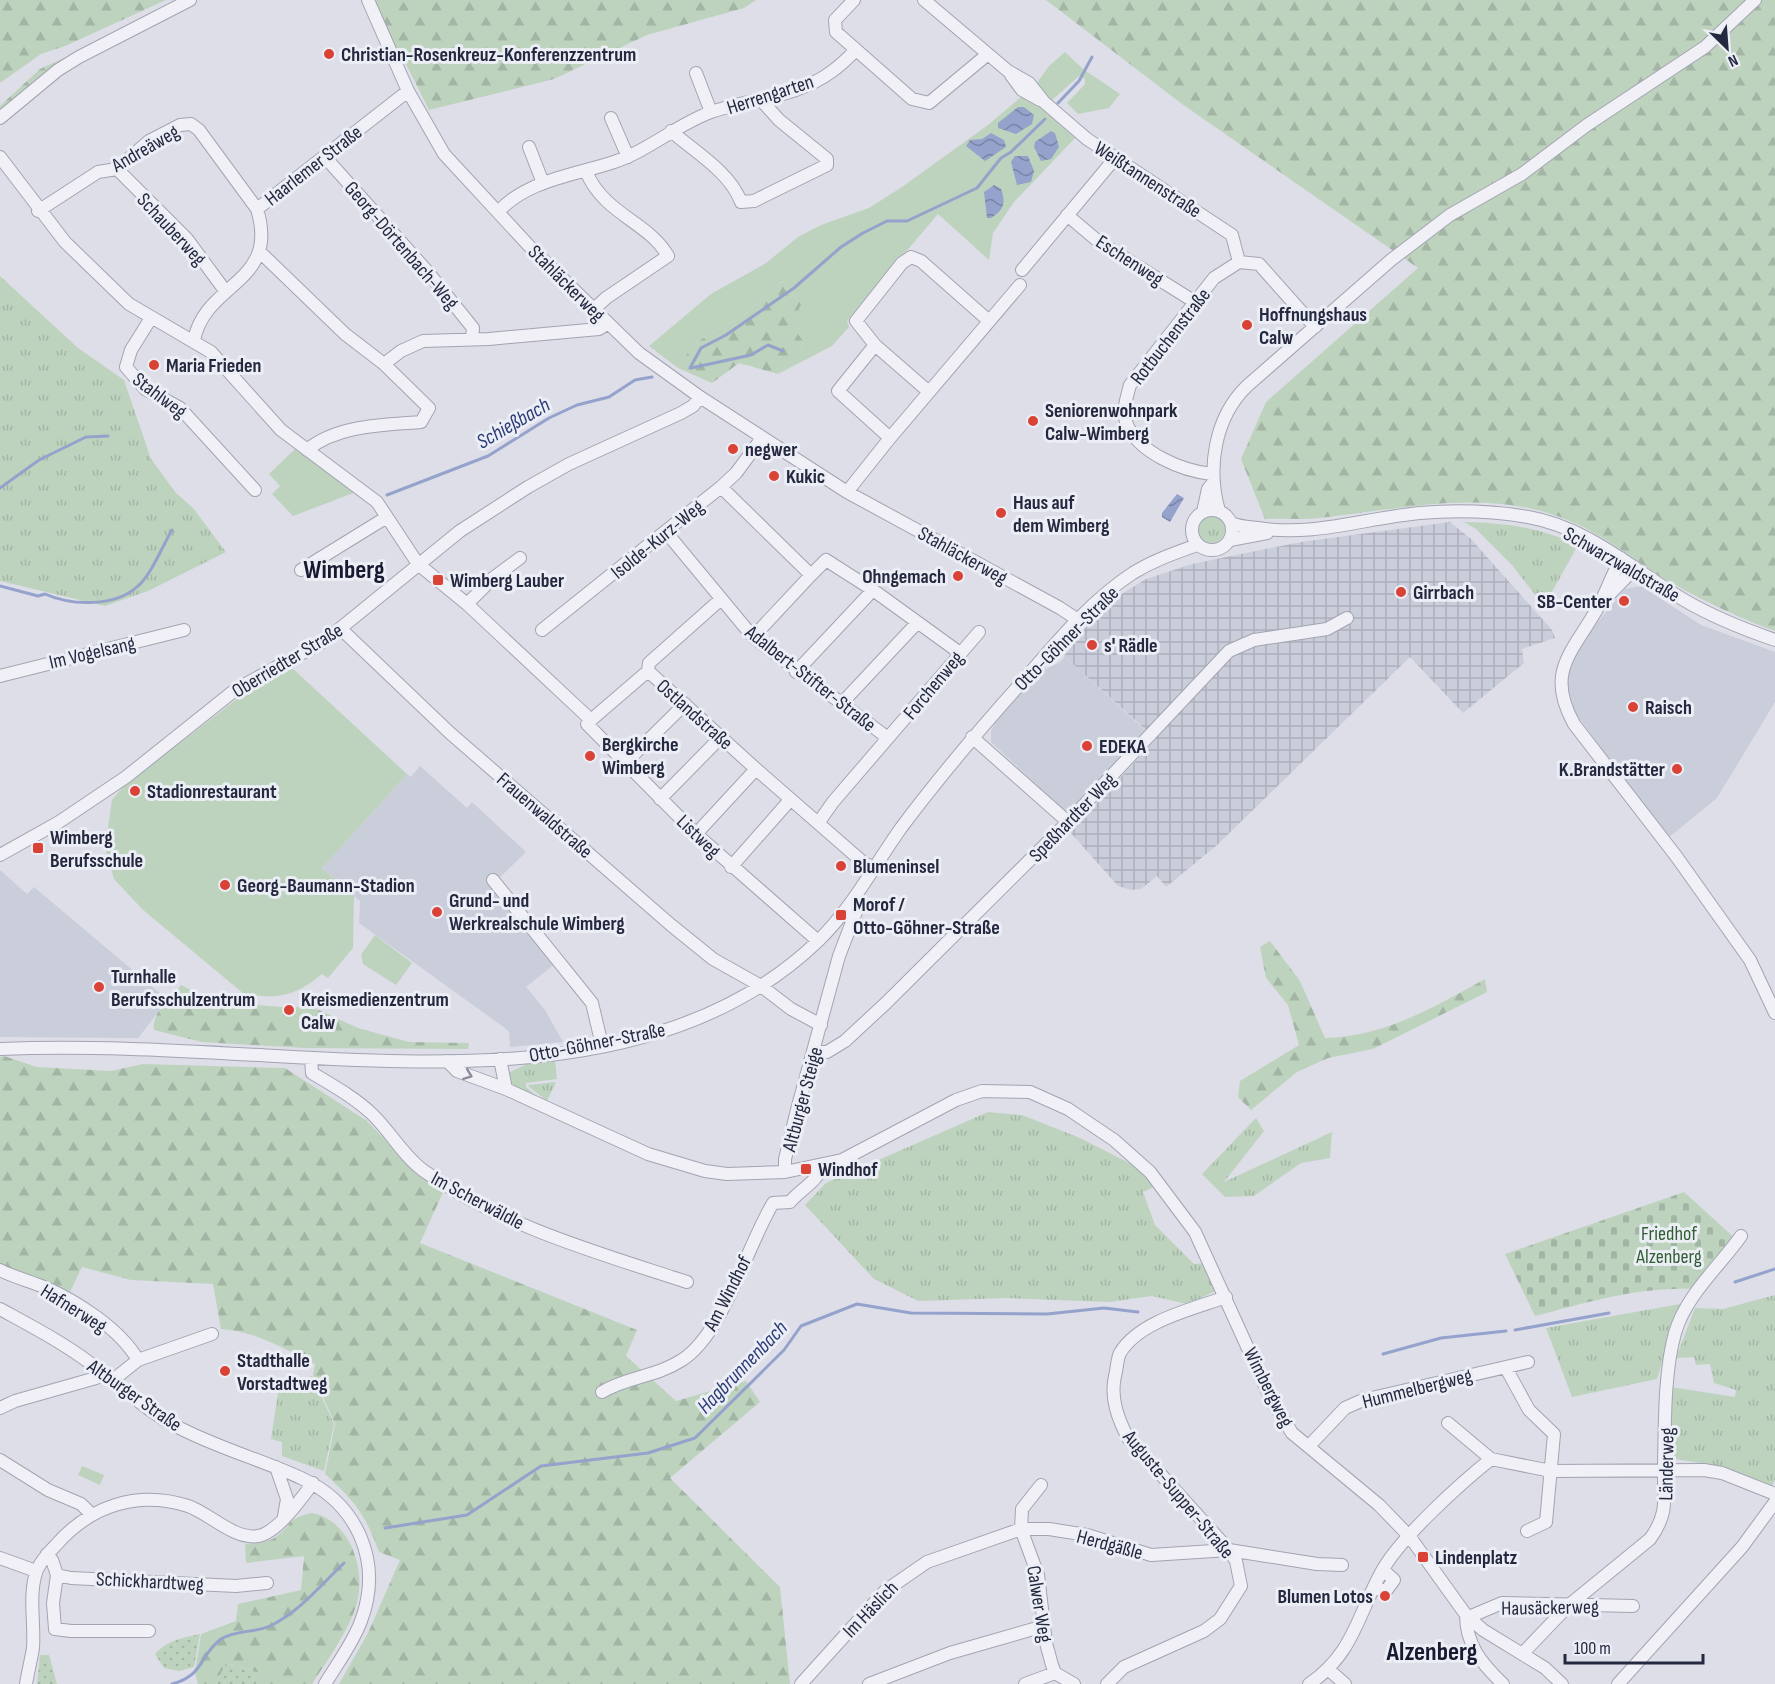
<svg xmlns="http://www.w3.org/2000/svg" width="1775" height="1684" font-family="'Sofia Sans Condensed',sans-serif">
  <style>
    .built { fill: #cacdda }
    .industrial { fill: url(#industrial-grid) }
    .grass { fill: url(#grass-tufts) }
    .forest { fill: url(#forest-firs) }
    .cemetery { fill: url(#cemetery-stones) }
    .park { fill: #bed3bd }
    .garden { fill: url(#garden-dots) }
    .water { fill: url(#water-waves) }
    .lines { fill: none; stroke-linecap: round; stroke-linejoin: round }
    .stream { stroke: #94a2cc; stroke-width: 3 }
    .minor-casing { stroke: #a2a4b2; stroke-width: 14 }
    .minor { stroke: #f0f0f6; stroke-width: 12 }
    .oneway { stroke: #8a8c9b }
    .poi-dot { fill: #d94235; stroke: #eceef6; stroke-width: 2 }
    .labels { text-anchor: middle; stroke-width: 6; stroke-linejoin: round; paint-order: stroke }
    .poi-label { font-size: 20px; font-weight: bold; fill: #252940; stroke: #eceef6; text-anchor: start }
    .street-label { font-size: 20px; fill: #252940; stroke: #eceef6 }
    .park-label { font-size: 20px; fill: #315d33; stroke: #eceef6 }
    .water-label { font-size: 21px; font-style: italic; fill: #2c3c77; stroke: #eceef6 }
    .district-label { font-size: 26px; font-weight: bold; fill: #171a30; stroke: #eceef6 }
  </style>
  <defs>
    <pattern id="industrial-grid" width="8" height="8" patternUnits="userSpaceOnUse" patternTransform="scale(1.5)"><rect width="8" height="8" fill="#cacdda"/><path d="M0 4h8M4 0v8" fill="none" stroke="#adb0bc"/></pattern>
    <pattern id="grass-tufts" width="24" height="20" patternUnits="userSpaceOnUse" patternTransform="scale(1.5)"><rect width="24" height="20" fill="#bed3bd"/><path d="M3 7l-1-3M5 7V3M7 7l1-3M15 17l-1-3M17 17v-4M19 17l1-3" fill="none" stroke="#a3b5a4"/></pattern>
    <pattern id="forest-firs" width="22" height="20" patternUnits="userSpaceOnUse" patternTransform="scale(1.5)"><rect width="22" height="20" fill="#bed3bd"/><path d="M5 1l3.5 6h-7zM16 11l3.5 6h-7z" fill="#a3b5a4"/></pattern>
    <pattern id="cemetery-stones" width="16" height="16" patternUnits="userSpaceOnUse" patternTransform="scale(1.5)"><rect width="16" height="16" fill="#bed3bd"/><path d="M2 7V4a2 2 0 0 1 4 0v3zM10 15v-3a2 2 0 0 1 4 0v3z" fill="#a3b5a4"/></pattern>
    <pattern id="garden-dots" width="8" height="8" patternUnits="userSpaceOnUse" patternTransform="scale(1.5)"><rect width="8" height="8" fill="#bed3bd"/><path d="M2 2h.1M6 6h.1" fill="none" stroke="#a3b5a4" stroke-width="1.8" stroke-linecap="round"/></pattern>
    <pattern id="water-waves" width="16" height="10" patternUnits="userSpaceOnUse" patternTransform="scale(1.5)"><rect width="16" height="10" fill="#94a2cc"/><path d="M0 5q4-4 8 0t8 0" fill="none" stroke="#7984a7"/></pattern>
  </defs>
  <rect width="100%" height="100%" fill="#dddee8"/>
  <!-- built -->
  <path class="built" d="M1641,586l60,39 74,27v50l-58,96 -49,40 -94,-127 -8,-31 12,-34 47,-57z
    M1065,657l82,75 -72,78 -8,3 -76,-71v-11l6,-11 45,-49 18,-9z
    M420,766l47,42 5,-6 54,50 -34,33 64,78 -30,24 19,23 18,32 -53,5 -1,-15 -4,-4 -146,-105 1,-22 -38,-33 85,-94 4,3z
    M0,870l27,24 7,-7 134,113 -30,38 -138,-1z"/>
  <!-- industrial -->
  <path class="industrial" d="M1450,522l21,17 81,91 3,8 -33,11 2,14 -61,50 -53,-56 -194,189 -50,41 -9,-11 -16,13 -10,1 -13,-4 -48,-54 86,-93 -92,-83 29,-38 22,-20 31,-19 46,-15 109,-22z"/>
  <!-- grass -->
  <path class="grass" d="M0,276l78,72 46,32 27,79 25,34 17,15 33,44 -78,39 -43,15 -105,-25z
    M1197 529a14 14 0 1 1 28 0a14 14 0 1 1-28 0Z
    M1464,522c43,1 74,5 114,23l-34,61 -32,-41 -36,-36z
    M555,1060l2,19 -31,4v4l14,12 -29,-12 -3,-14 19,-9z
    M556,1082l-9,19 -19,-15 1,-1z
    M988,1112l34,3 58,23 59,30 17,18 -13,6 12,33 39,39 12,-1 10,21 -2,8 -27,12 -35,-8 -43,6 -103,-4 -88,3 -44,-22 -69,-74 21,-22z
    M1256,1118l8,13 -40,51 108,-50 -2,26 -29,5 -47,33 -29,1 -23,-23z
    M1775,1295v184l-4,10 -59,-24 -42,-7 1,-71 64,10 1,-7 -22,-7 -4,-19 -14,1 -2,-8 -18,1 19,-50 28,1z
    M1680,1304l-23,75 -85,18 -26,-69z
    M312,1376l22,48 -10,47 -42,-15v-14l-11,-3 8,-52z"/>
  <!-- forest -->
  <path class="forest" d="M0,0h166l-101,46 -24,8 -41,29z
    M375,0h381l-12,8 -97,27 -93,44 -125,31 -23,-46 -5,-1z
    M1046,0h729v631c-32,-11 -86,-37 -115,-55 -35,-23 -66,-48 -106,-61 -76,-26 -158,-5 -235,3 -17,2 -36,0 -54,1l-24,-60 25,-57 152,-134 -236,-164z
    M64,58v3l-48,35 -16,16v-6l40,-37z
    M782,281l19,23 3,39 -4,8 -22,23 -39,-11 -27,20 -34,-15 15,-24 54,-31z
    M1270,941l30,40 25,57c59,-1 109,-31 160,-59l2,13 -114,57 -45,9 -31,14 -46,38 -13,-13 2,-16 59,-36 -11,-40 -22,-27 -6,-31z
    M181,985l31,16 81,7 15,-3 50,23 51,14 60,1 -1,6 -163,-1 -103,-6 -48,-12c-3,-17 17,-33 27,-45z
    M4,1056l33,11 74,4 32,-7 142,4 82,53 45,47 32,22 -24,53 217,87 -11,26 50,45 70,-20 14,21 -90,76 110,109 10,97h-451l29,-51 32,-73 -21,-8c-14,-38 -24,-51 -54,-78l10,-50 -22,-49 2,-11c-30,-15 -60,-33 -94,-35l-8,-45 -82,-4 -49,-13 -13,27 -25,-14 -44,-15v-208z
    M312,1513c35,6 53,51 46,85 -5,27 -31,63 -46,86h-56l4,-11 -34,-10 -10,21h-18l-3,-12 6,-38 35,-13 2,-17 63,-14 3,-34 -58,7 -1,-19c11,-1 23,-1 32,-8 17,-13 9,-17 35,-23z"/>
  <!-- cemetery -->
  <path class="cemetery" d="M1684,1192l53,48 -41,49c-56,-3 -108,13 -161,27l-30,-62z"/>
  <!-- park -->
  <path class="park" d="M1065,52l18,17 37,25 -11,14 -31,6 -11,-11 18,-19v-5l-6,-3 -28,25 -15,-17 13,-18z
    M1021,97l18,10 36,31 -61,64 -21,31 -4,27 -51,-46 -91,107 2,6 -17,19 -54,28 22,-23 4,-8 -12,-18 9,-21 -19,-23 -35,32 -54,31 -15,24 -29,-22 62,-52 55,-31 32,-26 23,-12 48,-17 33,-21 86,-62z
    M295,449l61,43 -63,24 -21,-22 8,-8 -11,-12z
    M291,667l116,107 -85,94 32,28 -1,52 -25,30 -6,-4c-28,23 -43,25 -78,20l-102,-85 -28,-30 -9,-31 7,-48 11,-13 123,-95z
    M375,935l37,28 -16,22 -33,-21 -2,-9z
    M82,1466l22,9 -4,10 -22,-10z"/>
  <!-- garden -->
  <path class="garden" d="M200,1634l-6,33 -15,4 -15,-3 -9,-14c13,-14 27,-16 45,-20z
    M40,1655h9l8,29h-20z
    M226,1663l34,10 -4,11h-40z"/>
  <!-- water -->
  <path class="water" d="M1018,107h6l10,8 -2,9 -16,10 -18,-6v-5z
    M1051,131l4,2 4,14 -8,12 -10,2 -7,-14 1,-5z
    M991,133l13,7 2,7 -21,14 -19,-15 4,-6 12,-1z
    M1015,156h13l6,15 -3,11 -14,3 -6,-23z
    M994,185l7,4c5,14 3,21 -10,29h-4l-3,-26z
    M1177,494l7,4 -14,24 -8,-5v-4z"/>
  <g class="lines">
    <!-- stream -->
    <path class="stream" d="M1058,103l21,-22 13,-24
      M690,368l11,-20 25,-13 68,-47 47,-41 22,-14 24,-12h20l70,-33 24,-30 10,-6 34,-33
      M691,368l60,-13 17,-10 15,6
      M0,488l39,-28 47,-23 22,-1
      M387,495l101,-39 61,-38 28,-13 32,-8 26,-17 17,-3
      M0,586l38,10 7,-2c27,12 71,13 93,-8 13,-11 25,-41 34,-56
      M1735,1282l40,-13
      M1515,1330l94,-17
      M1383,1354l58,-16 65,-7
      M385,1528l82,-13 74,-49 107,-13 47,-15 89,-88 17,-24 56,-22 54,9 136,1 57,-6 34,4
      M172,1684c33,-9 27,-29 49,-45 14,-9 33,-6 49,-13 29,-14 51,-41 74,-63"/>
    <!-- minor casing -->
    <g class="minor-casing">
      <path id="minor" d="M368,0l40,91 36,63 87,94 108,105 61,44 147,95 213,116 18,12
        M854,0l-19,20 1,12 76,67 17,4 59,-49
        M924,0l84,71 21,12 15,19 43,37 145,96 7,27
        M696,73l15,39
        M1011,75l11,15 18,10
        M0,118l58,-48 21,-13 111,-57
        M611,118l17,39
        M671,131c24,21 59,41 70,71l13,-1 73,-36v-6l-48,-39 -18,-20
        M529,147l14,36
        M324,156l103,115 46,57 -1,10
        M0,157l65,85 64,62 82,48 70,78 96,72 41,62 49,40 124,116 57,-49 108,98 109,95 10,3
        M117,169l70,70 39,53
        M586,171c17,43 63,51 82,85l-62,42 -13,12
        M38,211l60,-39 19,-3 32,-28 31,-16 11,-1 8,6 58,79
        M498,212c29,-32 77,-37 116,-50 34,-11 62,-37 97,-50 40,-14 85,-14 120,-40 9,-6 17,-14 24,-21
        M1067,215l32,27 96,60
        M261,253l84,81 39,30
        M1022,270l94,-113
        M151,318l-20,32 -5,17 19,22 35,19 75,82
        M194,340c12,-59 86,-56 63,-131l151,-118
        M875,345l-37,46 52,47
        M929,392l-54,-47 -19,-24 46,-58 9,-6 10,4 68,60
        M307,450c30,-25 77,-25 114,-28l8,-14 -45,-44 17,-13 22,-10 66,-2 110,-10 8,-5
        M1212,474c-29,-3 -75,-21 -86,-52 -4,-12 1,-25 4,-37l84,-107 25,-16 20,2 56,63
        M721,487l90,88 15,-15 47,30 87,63
        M847,492l43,-54 130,-153
        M1192 530a20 20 0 1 1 40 0a20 20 0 1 1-40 0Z
        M1219,511c-12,-42 -5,-93 28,-125l144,-126 59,-45 72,-41 65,-49 118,-78 50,-47
        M1203,512l5,-23 4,-5
        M1231,523c9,4 18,4 27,5 56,9 107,-10 162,-15 36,-3 72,-2 108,4 59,10 106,53 156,83 29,17 59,29 91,40
        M666,532l87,105 135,101
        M1230,540l37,-7
        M1621,558c-9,17 -15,35 -24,51 -25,44 -52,63 -23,115l102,132 74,104 25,53
        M301,570l86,-53
        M1602,602l33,-34
        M467,604l26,-26 27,-20
        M341,629l109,104 221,192 42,34 48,27 30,23 30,16
        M542,630l179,-143 15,-14 26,-35
        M753,637l58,-62
        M648,671l1,-8 71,-63
        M796,672l77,-82
        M0,676l184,-46
        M841,704l76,-81
        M587,724l109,110 122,107
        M972,737l96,85
        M625,763l60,-59
        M660,799l61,-62
        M819,822l14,-20 146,-170
        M696,834l60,-65
        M0,855l59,-33 67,-45 109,-87 91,-50 134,-109 68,-44 41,-23 112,-51 12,-7 7,-9
        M731,867l59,-67
        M493,880l99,123 10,42
        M0,1049c91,-4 184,2 275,7 181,10 401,22 543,-115 34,-33 56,-75 83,-113 38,-51 79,-99 122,-147 33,-38 67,-80 110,-108 21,-13 42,-20 64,-28
        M814,1052h13l18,-11 41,-38 182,-181 161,-171 25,-11 73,-11 20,-11
        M311,1058l1,15c20,12 42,24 60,41 18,17 31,42 52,57 78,55 174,82 263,111
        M500,1059l6,30
        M447,1061l10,10 49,18 142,65 57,17 22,3 58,-2 57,-12 114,-60 26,-9 48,1 38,17 46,31 36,32 45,60 76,167 21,34 87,72 31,32 56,78 17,15 62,38 17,16
        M785,1172v-13l13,-53 41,-150 20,-52 -6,-4
        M0,1270c14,7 29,11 44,17 33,14 76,42 94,73
        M0,1309c31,17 62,33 90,54 28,20 54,46 84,62 40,22 86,34 127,53 57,26 82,84 60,143 -8,22 -24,43 -36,63
        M1506,1368l23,42 25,24 -8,88 -19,9
        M113,1380l25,-20 74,-26
        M602,1392c26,-16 52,-14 80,-32 41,-26 65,-114 91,-157l17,-1c11,-13 28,-21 33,-37
        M0,1408l15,-7 81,-23 6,-6
        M1448,1423l43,36
        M1309,1446l36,-38 18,-8 165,-38
        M0,1460l48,30 33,14 9,9
        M276,1467l11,32 -3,17
        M1041,1485l-19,24 -1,20 17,46 8,68 6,22 3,8 19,11
        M47,1554l5,6 5,15 14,3 165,8 31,-3
        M0,1558l36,13
        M57,1575l-4,28 2,26 16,2h78
        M1376,1587l9,5 9,-12 -11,-10
        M1466,1615c0,30 16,49 37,69
        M1469,1617l33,-14 131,3
        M1523,1653l45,-47 82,-67c20,-27 13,-43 14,-74 1,-40 0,-93 11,-132 11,-38 44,-66 66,-97
        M1329,1670l16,14
        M26,1684c2,-12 5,-24 7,-36 2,-24 -5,-55 4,-78 4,-9 12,-18 19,-25 34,-39 81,-55 132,-39 21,7 46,34 70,30 19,-3 43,-37 55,-53
        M801,1684l84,-93 42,-29 94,-33h28l38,6 64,20 78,-5 88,14 25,1
        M869,1684l81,-31 94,-27
        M1025,1684l30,-11
        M1107,1684l17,-17 80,-36 16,-12 21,-33 -5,-25 -7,-11 -101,-112c-10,-19 -18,-40 -13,-62 2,-7 2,-17 5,-23 19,-32 73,-44 106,-56
        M1309,1684c44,-29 49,-70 73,-113 18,-33 79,-88 109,-112l60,12 153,-1 18,3 53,21
        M1618,1684l124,-137 33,-45"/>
    </g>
    <!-- minor -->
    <use href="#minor" class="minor"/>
  </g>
  <!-- one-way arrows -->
  <defs><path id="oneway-chevron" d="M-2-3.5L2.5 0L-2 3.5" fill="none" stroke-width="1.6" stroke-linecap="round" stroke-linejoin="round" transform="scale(1.5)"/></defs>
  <use class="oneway" href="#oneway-chevron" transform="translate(468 1075) rotate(21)"/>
  <!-- markers -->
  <g class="poi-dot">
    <circle cx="329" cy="54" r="6"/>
    <circle cx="1247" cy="325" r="6"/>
    <circle cx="154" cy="365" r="6"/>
    <circle cx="1033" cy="421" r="6"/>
    <circle cx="733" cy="449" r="6"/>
    <circle cx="774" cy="476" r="6"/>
    <circle cx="1001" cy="513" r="6"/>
    <circle cx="958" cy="576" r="6"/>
    <rect x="432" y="574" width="12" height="12" rx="3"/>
    <circle cx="1401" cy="592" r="6"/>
    <circle cx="1624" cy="601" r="6"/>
    <circle cx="1092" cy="645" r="6"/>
    <circle cx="1633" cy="707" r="6"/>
    <circle cx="1087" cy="746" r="6"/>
    <circle cx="590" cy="756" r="6"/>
    <circle cx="1677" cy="769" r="6"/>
    <circle cx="135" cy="791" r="6"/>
    <rect x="32" y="842" width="12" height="12" rx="3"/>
    <circle cx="841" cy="866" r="6"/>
    <circle cx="225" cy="885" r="6"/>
    <circle cx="437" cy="912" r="6"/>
    <rect x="835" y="909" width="12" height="12" rx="3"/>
    <circle cx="99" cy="987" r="6"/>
    <circle cx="289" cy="1010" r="6"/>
    <rect x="800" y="1163" width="12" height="12" rx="3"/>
    <circle cx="225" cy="1371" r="6"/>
    <rect x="1417" y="1551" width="12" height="12" rx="3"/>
    <circle cx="1385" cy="1596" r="6"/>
  </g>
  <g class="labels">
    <!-- poi labels -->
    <g class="poi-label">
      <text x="341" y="61">Christian-Rosenkreuz-Konferenzzentrum</text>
      <text x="1259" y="321">Hoffnungshaus<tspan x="1259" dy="23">Calw</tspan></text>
      <text x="166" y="372">Maria Frieden</text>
      <text x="1045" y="417">Seniorenwohnpark<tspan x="1045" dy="23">Calw-Wimberg</tspan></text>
      <text x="745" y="456">negwer</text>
      <text x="786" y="483">Kukic</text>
      <text x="1013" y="509">Haus auf<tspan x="1013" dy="23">dem Wimberg</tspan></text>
      <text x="946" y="583" text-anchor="end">Ohngemach</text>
      <text x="450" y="587">Wimberg Lauber</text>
      <text x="1413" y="599">Girrbach</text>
      <text x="1612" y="608" text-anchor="end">SB-Center</text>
      <text x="1104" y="652">s' Rädle</text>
      <text x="1645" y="714">Raisch</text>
      <text x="602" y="751">Bergkirche<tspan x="602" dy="23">Wimberg</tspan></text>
      <text x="1099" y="753">EDEKA</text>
      <text x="1665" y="776" text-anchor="end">K.Brandstätter</text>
      <text x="147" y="798">Stadionrestaurant</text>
      <text x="50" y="844">Wimberg<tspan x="50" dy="23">Berufsschule</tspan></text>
      <text x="853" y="873">Blumeninsel</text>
      <text x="237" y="892">Georg-Baumann-Stadion</text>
      <text x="449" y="907">Grund- und<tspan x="449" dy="23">Werkrealschule Wimberg</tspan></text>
      <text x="853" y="911">Morof /<tspan x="853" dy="23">Otto-Göhner-Straße</tspan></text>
      <text x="111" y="983">Turnhalle<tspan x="111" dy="23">Berufsschulzentrum</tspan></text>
      <text x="301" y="1006">Kreismedienzentrum<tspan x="301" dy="23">Calw</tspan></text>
      <text x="818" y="1176">Windhof</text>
      <text x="237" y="1367">Stadthalle<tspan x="237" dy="23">Vorstadtweg</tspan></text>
      <text x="1435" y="1564">Lindenplatz</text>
      <text x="1373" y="1603" text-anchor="end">Blumen Lotos</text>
    </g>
    <!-- street labels -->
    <g class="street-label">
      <text transform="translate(770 94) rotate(-18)" y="7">Herrengarten</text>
      <text transform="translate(145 148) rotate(-30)" y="7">Andreäweg</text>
      <text transform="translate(313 165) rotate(-38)" y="7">Haarlemer Straße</text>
      <text transform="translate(1148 179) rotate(33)" y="7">Weißtannenstraße</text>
      <text transform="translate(172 229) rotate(47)" y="7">Schauberweg</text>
      <text transform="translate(402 245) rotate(49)" y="7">Georg-Dörtenbach-Weg</text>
      <text transform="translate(1130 260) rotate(33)" y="7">Eschenweg</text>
      <text transform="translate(567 283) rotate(45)" y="7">Stahläckerweg</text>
      <text transform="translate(1170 336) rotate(-52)" y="7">Rotbuchenstraße</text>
      <text transform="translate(160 395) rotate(37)" y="7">Stahlweg</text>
      <text transform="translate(657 539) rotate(-39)" y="7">Isolde-Kurz-Weg</text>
      <text transform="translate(963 555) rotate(29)" y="7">Stahläckerweg</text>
      <text transform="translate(1622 564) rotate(30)" y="7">Schwarzwaldstraße</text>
      <text transform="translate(1066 638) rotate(-45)" y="7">Otto-Göhner-Straße</text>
      <text transform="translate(92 652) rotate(-13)" y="7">Im Vogelsang</text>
      <text transform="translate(287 660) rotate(-31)" y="7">Oberriedter Straße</text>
      <text transform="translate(811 678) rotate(38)" y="7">Adalbert-Stifter-Straße</text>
      <text transform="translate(933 685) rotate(-50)" y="7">Forchenweg</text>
      <text transform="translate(695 714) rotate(42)" y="7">Ostlandstraße</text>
      <text transform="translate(545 815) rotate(41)" y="7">Frauenwaldstraße</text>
      <text transform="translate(1072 817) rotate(-46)" y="7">Speßhardter Weg</text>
      <text transform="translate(699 836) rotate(44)" y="7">Listweg</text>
      <text transform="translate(597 1042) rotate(-11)" y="7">Otto-Göhner-Straße</text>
      <text transform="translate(802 1099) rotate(-75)" y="7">Altburger Steige</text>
      <text transform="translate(478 1200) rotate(28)" y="7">Im Scherwäldle</text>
      <text transform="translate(727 1293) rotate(-63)" y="7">Am Windhof</text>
      <text transform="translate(74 1308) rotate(32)" y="7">Hafnerweg</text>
      <text transform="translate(1269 1387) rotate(63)" y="7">Wimbergweg</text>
      <text transform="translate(1417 1388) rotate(-14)" y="7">Hummelbergweg</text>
      <text transform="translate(135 1395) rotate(35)" y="7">Altburger Straße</text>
      <text transform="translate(1666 1464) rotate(-89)" y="7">Länderweg</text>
      <text transform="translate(1179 1494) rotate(50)" y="7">Auguste-Supper-Straße</text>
      <text transform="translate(1110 1544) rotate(15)" y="7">Herdgäßle</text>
      <text transform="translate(150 1581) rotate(3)" y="7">Schickhardtweg</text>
      <text transform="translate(1040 1604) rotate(81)" y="7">Calwer Weg</text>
      <text transform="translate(1550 1607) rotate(-1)" y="7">Hausäckerweg</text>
      <text transform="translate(870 1609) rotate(-46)" y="7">Im Häslich</text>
    </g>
    <!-- park labels -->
    <g class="park-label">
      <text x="1669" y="1240">Friedhof<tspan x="1669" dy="23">Alzenberg</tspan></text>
    </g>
    <!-- water labels -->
    <g class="water-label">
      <text transform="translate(513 423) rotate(-30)" y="7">Schießbach</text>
      <text transform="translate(742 1367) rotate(-46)" y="7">Hagbrunnenbach</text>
    </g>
    <!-- district labels -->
    <g class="district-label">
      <text x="344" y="578">Wimberg</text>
      <text x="1432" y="1660">Alzenberg</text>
    </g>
  </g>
  <!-- north arrow -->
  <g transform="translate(1727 48) rotate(155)" stroke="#eceef6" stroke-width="4.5" paint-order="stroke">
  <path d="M0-4.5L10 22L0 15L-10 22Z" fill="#252940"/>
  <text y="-9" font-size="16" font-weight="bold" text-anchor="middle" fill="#252940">N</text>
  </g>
  <!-- scale -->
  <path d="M1565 1654v9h138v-9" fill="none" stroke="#252940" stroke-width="3"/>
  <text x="1574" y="1654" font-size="18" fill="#252940" stroke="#eceef6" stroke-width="4.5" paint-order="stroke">100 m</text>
</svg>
